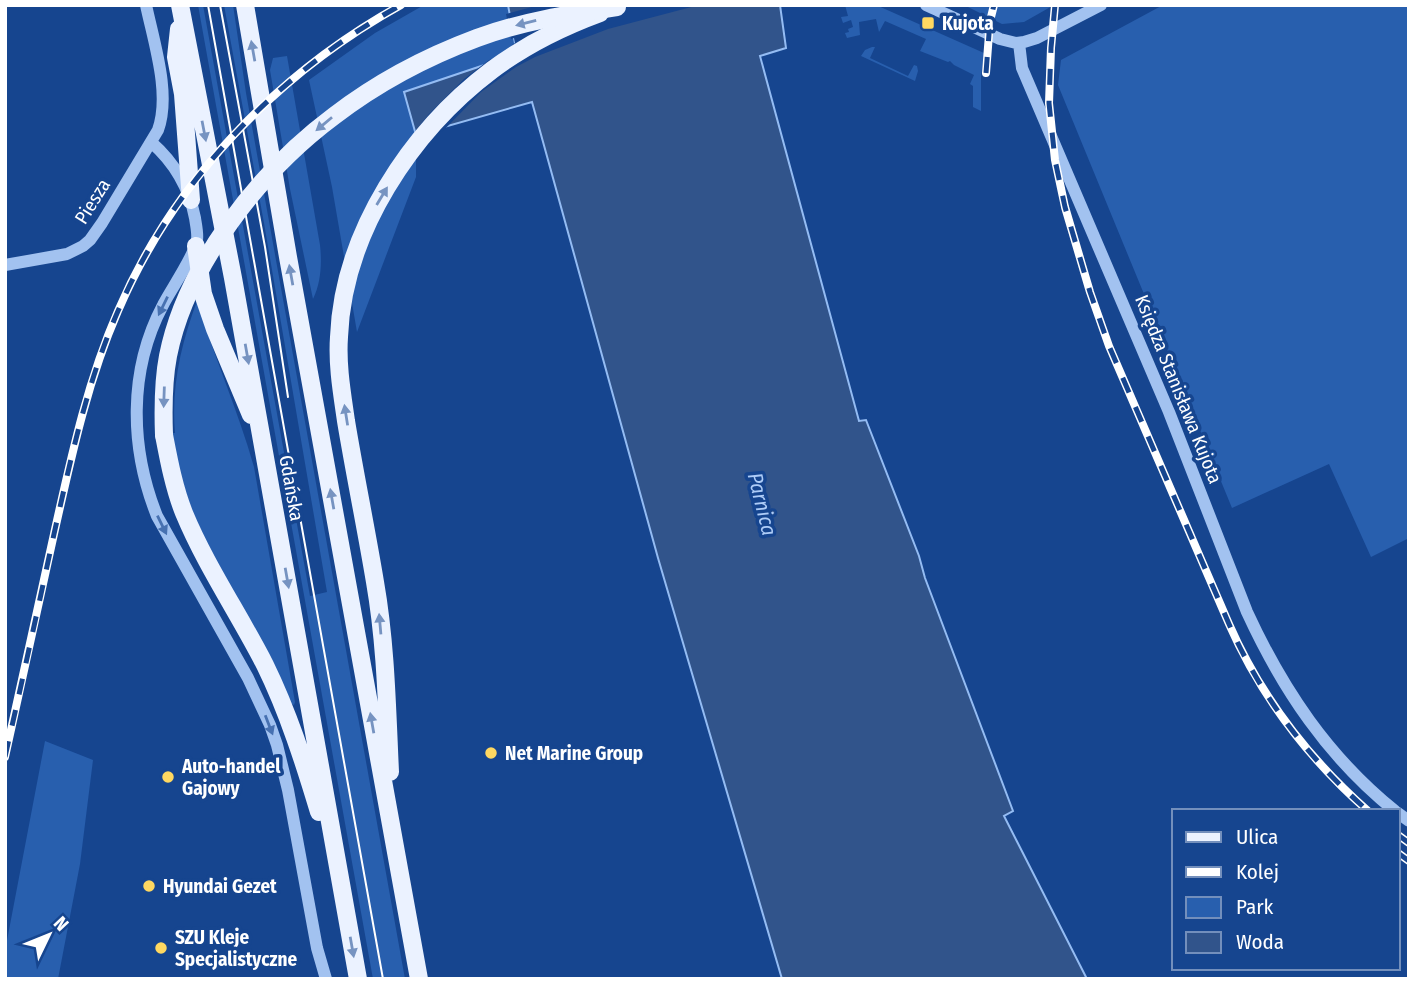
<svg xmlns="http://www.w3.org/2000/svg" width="1414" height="984" font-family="'Fira Sans Condensed',sans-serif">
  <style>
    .green { fill: #285fae }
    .water { fill: #31548b; stroke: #94bcf3; stroke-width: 2 }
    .pier { fill: #16458f }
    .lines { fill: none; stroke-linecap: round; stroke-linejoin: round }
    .minor { stroke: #a2c2f0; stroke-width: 12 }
    .major { stroke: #ebf2ff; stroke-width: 18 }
    .tram { stroke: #fff; stroke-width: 2 }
    .rail-casing { stroke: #fff; stroke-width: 8 }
    .rail { stroke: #16458f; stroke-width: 5; stroke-dasharray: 16; stroke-linecap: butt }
    .major-bridge { stroke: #ebf2ff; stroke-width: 18 }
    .oneway { fill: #7693c1 }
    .oneway2 { fill: #4771b1 }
    .poi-dot { fill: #ffd861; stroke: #16458f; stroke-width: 2.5 }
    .labels { text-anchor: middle; stroke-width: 7; stroke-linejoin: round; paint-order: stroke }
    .poi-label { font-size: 19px; font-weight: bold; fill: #fff; stroke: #16458f; text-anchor: start }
    .street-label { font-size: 19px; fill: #fff; stroke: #16458f }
    .water-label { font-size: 21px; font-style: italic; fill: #aeccf7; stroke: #16458f }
  </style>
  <rect width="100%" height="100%" fill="#16458f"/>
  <!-- green -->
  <path class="green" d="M198,5h5l107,591 17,-4 -63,-369 -40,-218h9l13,88 159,886h-32z
    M424,5h84l9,49 -101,81v42l-59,155 -25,-145 -23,-107 66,-47z
    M845,5h31l108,48 -3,24v34l-8,-4v-21l-3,-2 4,-9 -20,-10 -4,-4 -2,1 -28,-11 6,-12 -41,-18 -6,11 -3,-13 -17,3 1,13 -13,3 -2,-5 4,-1 -1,-3 5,-2 -2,-7 -8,3 -2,-6 7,-1z
    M964,5h90l-30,17 -22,2z
    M1163,5h246v533l-38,19 -42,-93 -97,44 -174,-423 3,-25z
    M872,47h3l-5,11 38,18 6,-11 3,1 1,5 -3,10 -54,-25 4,-6z
    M287,56l33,189c2,18 1,38 -7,54l-23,-110 -20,-119 3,-12z
    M197,301c17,56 41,109 57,166l41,235 -1,3 -3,-1 -76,-145 -23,-48 -16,-50 -4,-28h3c-4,-46 6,-89 22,-132z
    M45,741l48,19 -13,104 -22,115h-53v-28z"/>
  <!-- water -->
  <path class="water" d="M508,5h272l6,43 -26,8 99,365 7,-1 53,136 6,22 88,233 -9,5 83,163h-305l-124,-421 -126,-456 -116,33 -12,-43 113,-38z"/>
  <!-- pier -->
  <path class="pier" d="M539,5h160l-91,24 -73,28 -19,10 -35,25 -38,39 -26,7 -3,-1 -1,-3 16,-20 35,-35 25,-19 24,-8 -1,-7 3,-2 -1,-5 -3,1 -5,-25z"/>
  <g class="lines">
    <!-- minor -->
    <path class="minor" d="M926,5l74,34 16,4 8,-1 13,-4 64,-33
      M1019,43l3,25 147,344 78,200c36,78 81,145 148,199
      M151,142c24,21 38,45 44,76 1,7 3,15 2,22 -1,13 -27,51 -34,65 -35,66 -33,143 -6,211l91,162 22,47 7,20 11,45 29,158 9,31
      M5,265l62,-11 16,-8 7,-6 12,-17 56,-93c13,-36 -4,-87 -12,-125
      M1398,813l11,8"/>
    <!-- major -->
    <path class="major" d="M180,5l53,273 125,701
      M245,5l43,252 131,722
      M179,29l-3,28 7,37 8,106
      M196,246l7,48 12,35 36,86
      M164,435c5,26 10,53 20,78 22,53 55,101 81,152 23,47 39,97 54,147
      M390,772c-3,-63 -4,-127 -15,-190 -9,-54 -20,-107 -29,-161 -4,-28 -9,-56 -7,-84 4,-104 72,-206 153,-267 32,-24 70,-43 108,-57"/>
    <!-- tram -->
    <path class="tram" d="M208,5l175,974
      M220,5l45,242 23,150"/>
    <!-- rail casing -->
    <g class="rail-casing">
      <path id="rail" d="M1055,5l-4,43 -2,55 6,57 10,47 25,85 19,54 120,278c32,73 79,134 139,187
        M986,73l4,-52 4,-16
        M5,757c17,-75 33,-149 49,-223 17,-76 33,-152 64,-223 56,-131 160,-238 283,-306
        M1398,835l11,8
        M1398,853l11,8"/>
    </g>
    <!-- rail -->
    <use href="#rail" class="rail"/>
    <!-- major-bridge -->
    <path class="major-bridge" d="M164,435c-1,-27 -1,-53 4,-79 18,-91 92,-185 166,-240 43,-33 92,-59 143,-78 46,-17 93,-24 140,-31"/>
  </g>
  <!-- one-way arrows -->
  <defs><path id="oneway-solid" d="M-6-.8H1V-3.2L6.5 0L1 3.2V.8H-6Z" transform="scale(1.75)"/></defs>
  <g class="oneway">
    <use href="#oneway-solid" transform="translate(526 23) rotate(166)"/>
    <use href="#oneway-solid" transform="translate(253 51) rotate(-100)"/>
    <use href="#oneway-solid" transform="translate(324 124) rotate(140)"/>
    <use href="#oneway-solid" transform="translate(204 131) rotate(79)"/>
    <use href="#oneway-solid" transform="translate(382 196) rotate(-59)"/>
    <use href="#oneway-solid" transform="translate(291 275) rotate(-100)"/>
    <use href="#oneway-solid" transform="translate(247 354) rotate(80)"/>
    <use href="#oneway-solid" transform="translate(164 397) rotate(92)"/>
    <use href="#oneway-solid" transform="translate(346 415) rotate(-99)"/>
    <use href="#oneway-solid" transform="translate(332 499) rotate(-100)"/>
    <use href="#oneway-solid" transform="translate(287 578) rotate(80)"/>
    <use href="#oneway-solid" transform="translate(380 624) rotate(-95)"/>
    <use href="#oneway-solid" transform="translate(372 723) rotate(-100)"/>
    <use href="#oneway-solid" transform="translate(352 947) rotate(80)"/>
  </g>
  <g class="oneway2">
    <use href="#oneway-solid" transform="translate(163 306) rotate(116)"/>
    <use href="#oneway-solid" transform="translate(162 525) rotate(64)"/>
    <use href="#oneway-solid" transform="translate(269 725) rotate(69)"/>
  </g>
  <!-- markers -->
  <g class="poi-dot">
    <rect x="921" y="16" width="14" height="14" rx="3.5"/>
    <circle cx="491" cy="753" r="7"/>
    <circle cx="168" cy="777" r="7"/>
    <circle cx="149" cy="886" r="7"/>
    <circle cx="161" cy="948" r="7"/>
  </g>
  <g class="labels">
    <!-- poi labels -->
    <g class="poi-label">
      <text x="942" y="30">Kujota</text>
      <text x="505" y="760">Net Marine Group</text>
      <text x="182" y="773">Auto-handel<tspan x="182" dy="22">Gajowy</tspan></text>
      <text x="163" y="893">Hyundai Gezet</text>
      <text x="175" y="944">SZU Kleje<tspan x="175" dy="22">Specjalistyczne</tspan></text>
    </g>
    <!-- street labels -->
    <g class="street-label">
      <text transform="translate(92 201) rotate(-58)" y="7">Piesza</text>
      <text transform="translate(1179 389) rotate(68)" y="7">Księdza Stanisława Kujota</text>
      <text transform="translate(292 488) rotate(80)" y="7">Gdańska</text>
    </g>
    <!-- water labels -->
    <g class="water-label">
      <text transform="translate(762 504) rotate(76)" y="7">Parnica</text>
    </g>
  </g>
  <!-- border -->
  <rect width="1414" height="984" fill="none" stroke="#ffffff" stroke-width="14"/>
  <!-- legend -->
  <rect x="1172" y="809" width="228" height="161" fill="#16458f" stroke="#738fbc" stroke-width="2"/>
  <rect x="1186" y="832" width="35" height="10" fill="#ebf2ff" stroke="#738fbc" stroke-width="2"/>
  <text x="1236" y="844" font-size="21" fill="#ffffff">Ulica</text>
  <rect x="1186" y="867" width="35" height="10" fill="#ffffff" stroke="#738fbc" stroke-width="2"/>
  <text x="1236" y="879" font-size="21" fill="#ffffff">Kolej</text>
  <rect x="1186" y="897" width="35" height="21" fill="#285fae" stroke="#738fbc" stroke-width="2"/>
  <text x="1236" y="914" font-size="21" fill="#ffffff">Park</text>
  <rect x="1186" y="932" width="35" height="21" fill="#31548b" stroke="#738fbc" stroke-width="2"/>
  <text x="1236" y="949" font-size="21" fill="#ffffff">Woda</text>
  <!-- north arrow -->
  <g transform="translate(49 935) rotate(47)" stroke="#16458f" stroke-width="5" paint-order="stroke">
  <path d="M0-5L12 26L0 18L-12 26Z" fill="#ffffff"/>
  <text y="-10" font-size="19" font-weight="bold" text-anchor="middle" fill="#ffffff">N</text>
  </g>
</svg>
